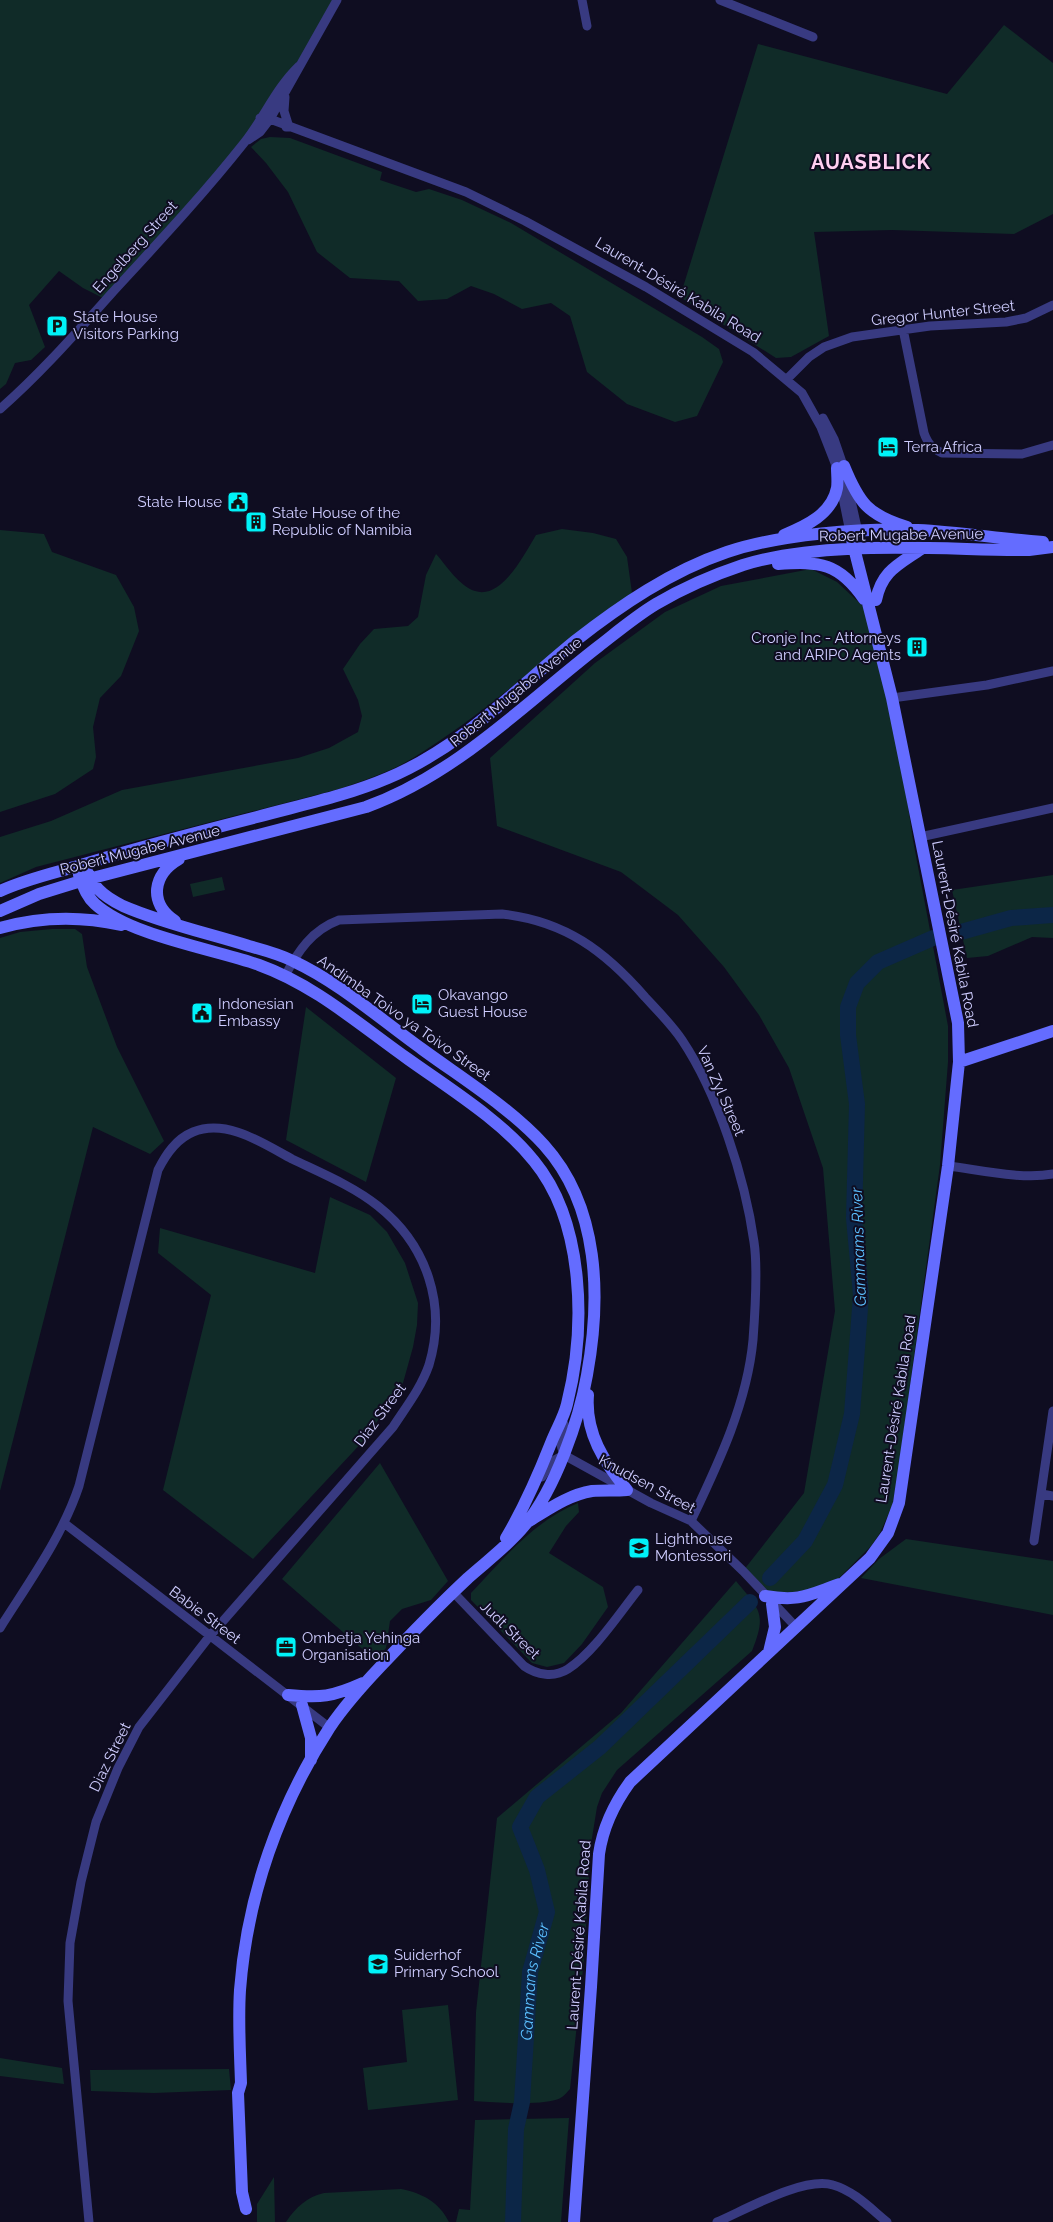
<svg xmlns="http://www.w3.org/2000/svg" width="1053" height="2222" font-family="Raleway,sans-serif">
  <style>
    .green { fill: #102b28 }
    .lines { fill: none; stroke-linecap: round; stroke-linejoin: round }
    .river { stroke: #0c2647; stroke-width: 16 }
    .street { stroke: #383a81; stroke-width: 9 }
    .secondary { stroke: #646cff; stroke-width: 12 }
    .labels { text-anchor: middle; stroke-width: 4; stroke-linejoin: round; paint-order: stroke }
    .street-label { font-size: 15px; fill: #cfcdff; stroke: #0f0d21 }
    .poi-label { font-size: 15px; fill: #cfcdff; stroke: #0f0d21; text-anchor: start }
    .water-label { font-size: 16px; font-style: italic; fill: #5bbfff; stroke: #0f0d21 }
    .district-label { font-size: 20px; font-weight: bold; letter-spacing: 1px; fill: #ffcff1; stroke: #0f0d21 }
  </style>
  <rect width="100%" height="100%" fill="#0f0d21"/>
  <!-- green -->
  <path class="green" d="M0,0h337l-91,142 -143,156 -20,-10 -24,-17 -30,34 16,42 -14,13 -16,3 -9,21 -6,5z
    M1004,25l49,38v151l-39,20 -122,-4 -78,2 15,104 -38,21 -15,1 -96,-61 78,-253 189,50z
    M270,137l20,1 92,34 -2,8 36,12 13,-3 33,11 49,23 191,114 17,12 4,13 -26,54 -22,6 -48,-18 -40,-32 -17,-56 -19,-13 -29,6 -28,-15 -23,-8 -24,13 -29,2 -19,-20 -49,-3 -33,-26 -29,-60 -22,-29 -15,-16 10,-8z
    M562,529l31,4 23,6 11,18 5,36c-74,52 -141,117 -219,165 -23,14 -48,22 -74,31l-303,78 -36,16v-46l51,-16 71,-31 176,-32 31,-10 29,-16 4,-16 -4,-16 -15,-31 17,-25 14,-15 34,-3 10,-9 8,-42 10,-21c11,12 23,32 39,37 27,9 50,-38 61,-56z
    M0,530l44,4 8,18 64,23 18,32 5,24 -18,45 -21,22 -7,29 3,30 -3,12 -38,25 -55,18z
    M811,569l26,13 29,27 26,89 21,142 35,186v36l-8,103 -43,316 -5,25 -12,27 -9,13 -41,41 -65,9 -22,-25 61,-78 31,-182 -12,-143 -34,-100 -30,-53 -35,-48 -46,-52 -57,-43 -124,-46 -7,-68 105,-95 70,-51 56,-26z
    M1053,875v63l-21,-1 -44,19 -21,2 -15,-68z
    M222,877l3,13 -32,7 -3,-13z
    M52,929h23l7,5 5,33 30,80 47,94 -14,13 -57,-27 -93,364v-553l20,-6z
    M306,1007l90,71 -30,104 -80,-42z
    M330,1197l40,18 17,17 18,31 13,40 -1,22 -4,22 -10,36 -37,55 -113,121 -90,-69 48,-195 -53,-42 2,-25 155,45z
    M380,1463l68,118 -17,19 -29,9 -12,12 -4,27 -11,12 -93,-81z
    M578,1503l1,9 -13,14 -17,27 54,34 5,20 -26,37 -18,19 -17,4 -15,-4 -61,-63v-7c32,-34 63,-72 107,-90z
    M906,1539l147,22v54l-192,-37 18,-19z
    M736,1581c24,29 31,32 16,70l-135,119 -15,23 -5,14 -6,37 -7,115 -14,130c-2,2 -5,6 -8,8 -14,10 -70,5 -88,4l2,-89 21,-194 124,-105z
    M448,2005l10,95 -90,10 -5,-42 44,-6 -5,-52z
    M0,2058l62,10 2,16 -64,-8z
    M229,2069l2,21 -77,3 -63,-2 -1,-21z
    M569,2118l-8,104h-105l3,-13 11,1 5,-90z
    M274,2177l1,45h-18v-18z
    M401,2189c21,4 38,13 48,33h-163c10,-15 21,-25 38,-29z"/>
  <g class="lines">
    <!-- river -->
    <g class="river">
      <path d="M961,932l50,-14 42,-3"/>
      <path d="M770,1578l35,-37 30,-56 17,-71 9,-119 -7,-77 3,-114 -9,-69v-28l9,-24 21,-21 55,-24"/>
      <path id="s1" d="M513,2222l3,-93 6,-27 8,-130 17,-60 -10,-42 -17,-43 17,-30 63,-50 150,-145"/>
    </g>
    <!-- street -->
    <path class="street" d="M582,0l5,26
      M720,0l93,37
      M285,97l-1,14 5,16h-3
      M260,118l10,1 196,73 59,29 121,66 107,65 49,41 19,34 16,41 13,64
      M248,140l12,-8 10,-13 67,-119
      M903,329l21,104c4,11 8,15 18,20l80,1 31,-9
      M787,379l22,-22 15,-10 28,-10 78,-11 76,-4 20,-4 27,-13
      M0,409c40,-35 75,-75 111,-115 45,-49 91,-98 133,-151 20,-25 32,-55 55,-77
      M823,418l11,21 11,32
      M847,483l11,49
      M892,698l95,-13 66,-14
      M920,837l133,-29
      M285,976c13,-25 27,-46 54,-56l163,-6c63,7 103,37 143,83 13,14 27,28 37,43 36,54 63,138 72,202 4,26 1,71 -1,98 -6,64 -35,124 -62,181
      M948,1166c32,4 74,14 105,8
      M564,1455l87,48 40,18 52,50 54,57
      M564,1455l-4,-13 4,-18
      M542,1477l9,-15 13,-7
      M1042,1494l11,2
      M64,1523l266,205
      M1034,1541l19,-130
      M453,1592l71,74c13,9 30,12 44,3 26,-17 50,-54 70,-79
      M0,1628c29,-46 62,-91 79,-142l79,-316c8,-16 18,-31 35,-38 34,-14 71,12 99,27 29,14 61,27 86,47 49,39 69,99 51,159 -8,23 -23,42 -36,62l-184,210 -70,90 -21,41 -22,54 -15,60 -11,61 -2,58 21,221
      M717,2222c28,-12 87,-46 116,-37 21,6 37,23 54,37"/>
    <!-- secondary -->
    <path class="secondary" d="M844,466c15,37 24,49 63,61
      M784,535c22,-9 48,-21 53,-47 1,-6 0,-14 0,-20
      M778,564c42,-3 61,-1 86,35
      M876,600c6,-29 22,-35 45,-51
      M84,864c8,22 17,31 39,42 39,17 84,27 126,40 15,4 30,8 44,15 47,22 87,58 129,88 41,30 87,58 122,96 56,62 57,153 43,230 -8,46 -32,114 -62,150 -16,20 -38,36 -57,53 -31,29 -59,58 -88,89 -18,19 -35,38 -50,60 -51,79 -83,169 -90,263 -2,31 0,62 1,93l-3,10 4,99 4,17
      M79,875c4,10 7,21 16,29 35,32 119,45 164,61 56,20 102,61 149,94 42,30 94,62 126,102 51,62 52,168 33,243 -3,13 -11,26 -16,39 -13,33 -27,65 -45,95
      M0,891c26,-12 54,-18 81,-26 58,-18 117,-33 176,-48 44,-12 89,-21 131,-39 72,-30 127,-88 187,-137 46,-36 96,-70 152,-89 55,-18 133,-24 191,-22 42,2 83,9 125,12
      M0,911l39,-17 42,-13 285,-74c91,-33 158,-103 233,-161 18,-14 37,-30 57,-42 27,-16 57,-29 87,-39 85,-26 197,-15 286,-15l24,-3
      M175,921c-27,-18 -22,-47 4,-62
      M0,928c39,-11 81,-12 121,-3
      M959,1062l94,-31
      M588,1395c-3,38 16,67 39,95
      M529,1521c20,-12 39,-26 63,-30 11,-1 23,0 35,-1
      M765,1596c35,6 43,-1 75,-12
      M769,1652l6,-25 -3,-23
      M288,1695c33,3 44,2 75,-12
      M302,1705l9,33v22
      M574,2222l17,-235 8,-133c4,-28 15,-50 31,-72l240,-224 18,-25 11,-30 49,-337 11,-104 -1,-39 -66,-325 -42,-166"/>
  </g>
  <!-- icons -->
  <defs>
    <g id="parking-square" transform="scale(1.125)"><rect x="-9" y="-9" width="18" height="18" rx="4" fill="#00f2f8" stroke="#0f0d21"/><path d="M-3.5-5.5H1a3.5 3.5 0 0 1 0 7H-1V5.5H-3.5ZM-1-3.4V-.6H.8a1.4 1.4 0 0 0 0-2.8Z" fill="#111"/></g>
    <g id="hotel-square" transform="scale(1.125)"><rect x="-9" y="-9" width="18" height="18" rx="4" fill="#00f2f8" stroke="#0f0d21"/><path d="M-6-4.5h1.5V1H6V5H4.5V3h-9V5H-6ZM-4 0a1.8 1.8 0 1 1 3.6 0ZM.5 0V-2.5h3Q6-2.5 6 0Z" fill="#111"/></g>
    <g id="civic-square" transform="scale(1.125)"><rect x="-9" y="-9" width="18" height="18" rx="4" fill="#00f2f8" stroke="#0f0d21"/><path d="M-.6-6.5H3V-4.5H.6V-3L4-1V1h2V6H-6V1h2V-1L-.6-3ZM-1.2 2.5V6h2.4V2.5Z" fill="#111"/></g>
    <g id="building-square" transform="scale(1.125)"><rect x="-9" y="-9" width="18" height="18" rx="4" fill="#00f2f8" stroke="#0f0d21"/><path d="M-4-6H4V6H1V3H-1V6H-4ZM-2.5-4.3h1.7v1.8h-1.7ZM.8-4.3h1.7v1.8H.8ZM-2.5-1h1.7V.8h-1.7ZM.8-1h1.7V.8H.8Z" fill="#111"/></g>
    <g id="school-square" transform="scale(1.125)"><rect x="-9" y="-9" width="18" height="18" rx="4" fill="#00f2f8" stroke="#0f0d21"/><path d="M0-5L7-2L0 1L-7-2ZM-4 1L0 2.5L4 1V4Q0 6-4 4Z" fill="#111"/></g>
    <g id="office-square" transform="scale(1.125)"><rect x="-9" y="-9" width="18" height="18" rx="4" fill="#00f2f8" stroke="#0f0d21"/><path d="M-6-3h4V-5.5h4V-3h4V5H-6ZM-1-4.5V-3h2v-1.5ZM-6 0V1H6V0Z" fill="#111"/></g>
  </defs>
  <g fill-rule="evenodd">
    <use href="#parking-square" x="57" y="326"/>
    <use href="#hotel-square" x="888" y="447"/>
    <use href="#civic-square" x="238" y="502"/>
    <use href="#building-square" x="256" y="522"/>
    <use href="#building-square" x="917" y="647"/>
    <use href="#hotel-square" x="422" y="1004"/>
    <use href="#civic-square" x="202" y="1013"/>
    <use href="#school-square" x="639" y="1548"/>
    <use href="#office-square" x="286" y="1647"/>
    <use href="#school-square" x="378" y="1964"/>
  </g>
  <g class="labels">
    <!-- street labels -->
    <g class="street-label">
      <text transform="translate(135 247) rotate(-48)" y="5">Engelberg Street</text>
      <text transform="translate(678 290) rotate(31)" y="5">Laurent-Désiré Kabila Road</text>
      <text transform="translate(943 313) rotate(-6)" y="5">Gregor Hunter Street</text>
      <text transform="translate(901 535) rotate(-1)" y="5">Robert Mugabe Avenue</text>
      <text transform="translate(516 692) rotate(-39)" y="5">Robert Mugabe Avenue</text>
      <text transform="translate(140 850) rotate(-14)" y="5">Robert Mugabe Avenue</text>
      <text transform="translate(955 934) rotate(79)" y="5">Laurent-Désiré Kabila Road</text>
      <text transform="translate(404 1018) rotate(35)" y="5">Andimba Toivo ya Toivo Street</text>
      <text transform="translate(721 1091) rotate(66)" y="5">Van Zyl Street</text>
      <text transform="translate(896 1409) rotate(-81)" y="5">Laurent-Désiré Kabila Road</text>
      <text transform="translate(380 1415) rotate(-53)" y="5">Diaz Street</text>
      <text transform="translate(647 1484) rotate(28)" y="5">Knudsen Street</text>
      <text transform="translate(205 1615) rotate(37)" y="5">Babie Street</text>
      <text transform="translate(510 1630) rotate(44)" y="5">Judt Street</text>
      <text transform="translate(110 1757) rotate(-64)" y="5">Diaz Street</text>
      <text transform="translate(579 1935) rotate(-86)" y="5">Laurent-Désiré Kabila Road</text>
    </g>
    <!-- poi labels -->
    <g class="poi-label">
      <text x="73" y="322">State House<tspan x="73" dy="17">Visitors Parking</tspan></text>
      <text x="904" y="452">Terra Africa</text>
      <text x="222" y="507" text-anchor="end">State House</text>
      <text x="272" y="518">State House of the<tspan x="272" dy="17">Republic of Namibia</tspan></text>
      <text x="901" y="643" text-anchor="end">Cronje Inc - Attorneys<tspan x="901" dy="17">and ARIPO Agents</tspan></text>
      <text x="438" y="1000">Okavango<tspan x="438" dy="17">Guest House</tspan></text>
      <text x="218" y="1009">Indonesian<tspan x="218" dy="17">Embassy</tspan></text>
      <text x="655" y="1544">Lighthouse<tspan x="655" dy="17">Montessori</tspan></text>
      <text x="302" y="1643">Ombetja Yehinga<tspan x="302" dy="17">Organisation</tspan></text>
      <text x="394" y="1960">Suiderhof<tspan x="394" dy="17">Primary School</tspan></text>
    </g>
    <!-- water labels -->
    <g class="water-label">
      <text transform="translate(858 1247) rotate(-92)" y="6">Gammams River</text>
      <text dy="6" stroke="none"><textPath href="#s1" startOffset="242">Gammams River</textPath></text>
    </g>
    <!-- district labels -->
    <g class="district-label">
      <text x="871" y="169">AUASBLICK</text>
    </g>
  </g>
</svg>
